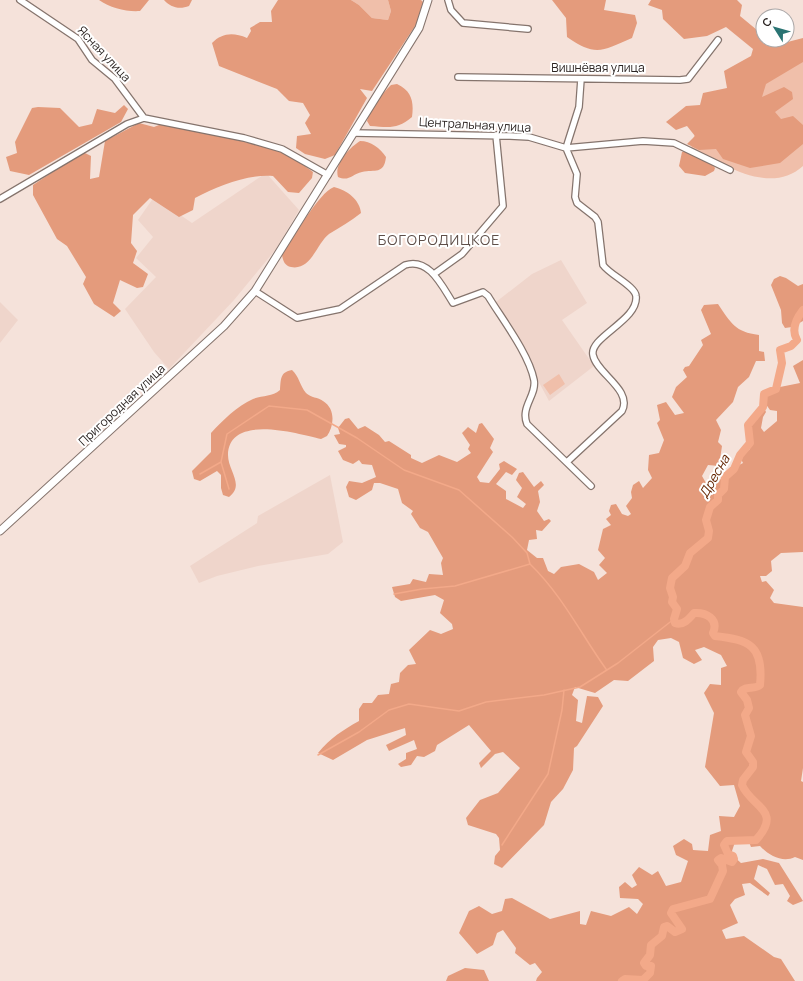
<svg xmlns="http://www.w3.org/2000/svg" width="803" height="981" font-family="Manrope,sans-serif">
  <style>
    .built { fill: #efd5cb }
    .green { fill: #f0bfaa }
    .forest { fill: #e49b7c }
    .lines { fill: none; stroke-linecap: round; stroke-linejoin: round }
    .stream { stroke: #f3a989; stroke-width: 1.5 }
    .river { stroke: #f3a989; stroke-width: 8 }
    .minor-casing { stroke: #85746d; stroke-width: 8 }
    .tertiary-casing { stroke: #85746d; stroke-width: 9 }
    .minor { stroke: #fff; stroke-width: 5.5 }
    .tertiary { stroke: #fff; stroke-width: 7 }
    .labels { text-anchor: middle; stroke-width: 4; stroke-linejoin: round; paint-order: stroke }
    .street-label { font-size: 12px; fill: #2b2422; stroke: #fff }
    .water-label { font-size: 13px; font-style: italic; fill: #652400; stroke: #fff }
    .quarter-label { font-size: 14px; letter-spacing: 1px; fill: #5f4f49; stroke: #fff }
  </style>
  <rect width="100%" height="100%" fill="#f5e2da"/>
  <!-- built -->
  <path class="built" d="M266,173l33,37 -23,39 -42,51 -65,69 -15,-17 -29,-43 31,-32 -20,-19 17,-21 -15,-17 16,-23 38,26z
    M561,260l26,43 -25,17 32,46 -45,35 -53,-99 36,-28z
    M0,302l18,18 -18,23z
    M330,475l13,67 -15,12 -70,12 -41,10 -18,7 -9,-17 67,-43 1,-7z"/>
  <!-- green -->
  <path class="green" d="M351,0h37l3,11 -3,9 -16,-2 -13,-13z
    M795,53l8,1v112c-33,30 -80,-2 -112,-18l8,-31z
    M559,374l6,10 -15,11 -7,-10z"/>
  <!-- forest -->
  <path class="forest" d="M99,0h50l-9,11c-13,1 -30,-3 -41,-11z
    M164,0h28l-3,6c-10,4 -19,1 -25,-6z
    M278,0h73l8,5 13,13 16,2 3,-9 -3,-11h33l2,2 -6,21 -45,68 -12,-2 7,9 -32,57 -10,4 -20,-5 -9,-6 1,-12 14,-2 -6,-11 5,-8 -7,-12 -14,-2 -12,-12 -58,-23 -7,-23c10,-10 21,-11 35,-5l4,-7 -1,-3 10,-6h12l-1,-11z
    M552,0h54l-2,10 31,5 2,8 -5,15c-30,13 -36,19 -65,-1l-1,-19z
    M651,0h86l5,5 -2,11 23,19v5h6l7,5 27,-7v24l-37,22 -4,13 22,-10 8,5 1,7 -18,13 6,7 12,-3 10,9v19l-23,19 -30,5 -27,-9 -7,-10 -17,1 -12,-6 8,-8 -8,-10 -11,4 -10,-8 20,-16 14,-1 3,-12 24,-5 -3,-17 27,-15 2,-7 -27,-22 -19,9 -23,3 -21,-20 -1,-9 -14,-5z
    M397,84c15,7 17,18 15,33 -15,13 -24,10 -42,9l-3,-5c4,-14 14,-26 24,-36z
    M124,105l4,4 -7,13 -92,53 -19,-4 -4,-14 11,-4 -2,-11 17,-34 6,-1 22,1 19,19 13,-3 5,-15 18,4z
    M139,123l15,4 10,-4 120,28 29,21 -1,6 -13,15 -11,-1 -15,-16c-26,-2 -55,10 -78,22l-2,12 -14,7 -29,-19 -17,17 -2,28 6,8 -4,12 15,11 -5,13 -6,1 -17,-8 -7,23 8,8 -7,6 -20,-13 -11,-20 3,-7 -19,-31 -10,-7 -24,-44v-10l50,-33 8,4 -1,23 9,-2 6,-36z
    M360,141c11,0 20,7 26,16 -2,18 -11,12 -24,15 -10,2 -13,10 -24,5 -4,-13 11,-29 22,-36z
    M686,151l25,12 4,5 -1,3 -9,5 -20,-3 -6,-7 3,-14z
    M334,187c13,3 26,13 27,26 -10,8 -21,14 -32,21 -12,9 -18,37 -38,33 -6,-1 -8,-6 -9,-12 10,-15 37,-63 52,-68z
    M780,276l6,2 12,8 5,-2v37l-11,6 -7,1 -3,-5 -1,-13 -10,-25 3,-6z
    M718,304c13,19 17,28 41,31v16l5,1 1,9h-9l-7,16 -11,10 -5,15 -17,18 5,10 -3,12 4,4 -3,20 -11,-1 -6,11 4,7 9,-6 7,3 7,-10 14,-7 -3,-6 10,-8 -2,-19 5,-10h4l1,-11 6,-1 2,4 -3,5 -2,11 3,4 13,-11v-10l-7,-1 -5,-7 1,-9 14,-7 20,-4 -7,-17 10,-6v192l-22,1 -10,8 1,10 -6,5h-6l2,6 4,-1 8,9 -4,8 4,5 29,4v161l-2,13 2,1v78l-8,-3c-12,6 -26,-1 -35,-11l-9,1 -4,-10 -12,5 -4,12 10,9 22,-4 16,4 24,38 -10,4 -6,-4 3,-5 -7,-12 -8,1 -8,-16 -9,-4 -4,14 16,14 -2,3 -18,-13 -8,1 3,11 -10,4 -5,6 8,18 -16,7 4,9 18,-3 30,21 7,2 14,22h-259l1,-3 5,-6 -7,-9 -5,2 -15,-12 1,-5 -13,-18 -6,3 -4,12 -16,9 -18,-21 10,-22 10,-5 13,8 10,-3 3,-12 7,-1 38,21 30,-8v13l6,1 5,-14 20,5 18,-9 8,7 6,-10 -5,-5 -18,-1 -1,-11 6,-5 7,6 5,-3 -5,-10 7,-8 13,8 6,-4 8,15 15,-4 7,-21 -12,-6 -3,-9 11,-7 8,5 1,6 15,1 2,-16 11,-4 -2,-15 15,1 6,-11 -6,-21 -14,1 -15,-19 9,-54 -10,-20 6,-9 11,1v-17l6,-2 -6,-11 -17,-8 -9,3 7,10 -8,4 -11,-6 -4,-16 -8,-4 -13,2 -5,7 1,14 -26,20 -14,-1 -19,13 -20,-6 -3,8 6,5 -2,21 6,2 5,-27 11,1 5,9 -26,40 -3,2 -1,22 -10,19 -12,13 -7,23 -42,43 -8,-4 1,-8 5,-6 -1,-12 -3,-4 -28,-9 -2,-7 14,-18 18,-7 22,-25 -17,-16 -8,2 -14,14 -2,-5 12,-12 -22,-26 -32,20 -2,6 -11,6 -7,-1 -6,9 -10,2 -3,-3 8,-5v-6l11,-4 -3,-9 -25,11 -3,-6 20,-10 -1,-7 -38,12 -34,20 -15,-7c12,-15 25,-23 41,-32v-12l4,-6h9l6,-8 11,-1 2,-10 8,-2 1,-9 8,-8 8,-1 -7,-14 21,-20 11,4 12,-5 -1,-5 -12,-11 4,-13 -9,-5 -34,6 -6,-4 -3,-10 18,-3 3,-5 13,3 3,-8 14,1 -2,-12 2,-5 -15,-26 -8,-4 -9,-14 2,-3 -11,-8 -4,-14 -18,-6h-6l-2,7 -16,10 -7,-3 -3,-10 3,-6 13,2 14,-6 -4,-12 -10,-1 -3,-4 -6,4 -10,-4 -5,-9 8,-4v-2l-7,-1 -5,-9 6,-1 -2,-6 7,-9 4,-1 9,11 7,-3 14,9 6,7 4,-1 22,14v3l11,5 17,-8 18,7 14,-9 -3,-4 2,-4 -8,-12 6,-6 8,6 3,-9 3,-1 12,16 -4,9 3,4 -16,25 3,5 9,1 11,-14 -1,-5 5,-3 13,8 -5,6 -6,-3 -10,12 10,7v8l17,9 3,-4 -9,-7 5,-9 -6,-8 3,-7 4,-1 11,15 7,-6 3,4 -6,6 2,11 -3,9 7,10 5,-2 2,2 -9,10 -6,-1 1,9 -8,1 -2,10 10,8h6l5,13 6,3 7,-7 18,-3 15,8 4,8 9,-7 -8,-8 6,-7 -7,-8 5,-21 8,-4 -5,-6 5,-4 -2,-4 2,-6 5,-1 6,10 6,2 3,-2 -5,-8 6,-8 -1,-6 2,-7 6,-4 4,7 9,-10 -4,-8 1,-15 10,-2 5,-13 -7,-17 3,-3 -3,-15 9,-3 9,13 9,-2 -12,-16 4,-10 11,-10 -4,-7 2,-3 4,-1 14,-21 -2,-5 10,-6 -10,-24 3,-5z
    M292,370c7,6 8,16 14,23 5,5 12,4 17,8 13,8 11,25 4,35l-6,3c-23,-5 -92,-26 -93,16 0,16 17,30 1,42l-6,-2 -2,-7v-13l-4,-4 -17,10 -6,-2 -2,-8 19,-19v-19c12,-13 26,-27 42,-34 10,-4 19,-2 27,-9 1,-11 0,-18 12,-20z
    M465,968l19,2 5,11h-43l2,-5z"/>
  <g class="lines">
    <!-- stream -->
    <path class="stream" d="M200,474l21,-12
      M229,489l-8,-27 6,-28 42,-28 38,4 50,28 47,32 55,20 53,47 15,16 3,11
      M394,594l28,-5 33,-3 75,-22c32,31 51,70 76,105
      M318,755l41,-23 30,-22 20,-6 50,7 27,-9 58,-7 36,-8 38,-24 56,-44
      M502,845l46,-71 14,-64 2,-20"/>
    <!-- river -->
    <path class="river" d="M622,981l3,-2 18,1 7,-7 1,-7h-5l-2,-3 6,-8 1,-10 11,-9 2,-9 3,-1 8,6 7,-3 -11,-16 2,-4 37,-10 13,-28 -1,-6 -4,-5 3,-2 11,4 2,-3 -1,-3 -5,-2 -4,-9 3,-4 29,-1c27,-30 -4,-32 -14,-55l1,-5 10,-13v-5l-7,-10 5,-16 -6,-21 4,-7 -2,-8 -6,-8c4,-7 13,-2 19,-7 4,-40 -11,-45 -45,-49l-2,-3c6,-14 -7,-21 -19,-20 -5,6 -11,13 -19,10l-1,-4 3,-10 -5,-7 1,-5 -3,-9 2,-10 13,-12 5,-13 18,-15 1,-7 -3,-11 4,-13 8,-7v-5l6,-6 1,-12 9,-8 6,-14 10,-12 -2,-18 15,-18 1,-13 12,-5 6,-26 -2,-13 11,-4 6,-6c-6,-10 -1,-21 6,-30"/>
    <!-- minor casing -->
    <g class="minor-casing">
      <path id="minor" d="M20,0l58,39 14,21 23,19 29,39
        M448,0l3,10 12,13 65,6
        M458,77l222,3 8,-1 30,-39
        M354,133l156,3 19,1 37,11 77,-7 31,2 56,27
        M0,199l127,-75 17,-6 100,20 38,11 46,26
        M434,274l28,-20 41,-48 -7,-71
        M255,291l42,27 43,-9 65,-44c24,-8 37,21 48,38l30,-11 5,4c14,23 41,58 46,84 3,15 -14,27 -7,44l64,62
        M568,461l54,-50c11,-21 -26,-38 -29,-56 -4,-18 46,-35 43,-59 -1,-10 -26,-21 -33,-31l-5,-43 -3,-5 -18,-14 -2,-6 2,-23 -11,-26 13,-41 2,-28"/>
    </g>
    <!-- tertiary casing -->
    <g class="tertiary-casing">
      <path id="tertiary" d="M0,531l224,-205 31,-35 164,-263 9,-28"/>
    </g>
    <!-- minor -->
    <use href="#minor" class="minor"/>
    <!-- tertiary -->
    <use href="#tertiary" class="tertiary"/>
  </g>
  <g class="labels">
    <!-- street labels -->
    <g class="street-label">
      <text transform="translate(104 54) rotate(47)" y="4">Ясная улица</text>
      <text x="598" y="72">Вишнёвая улица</text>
      <text transform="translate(475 125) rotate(3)" y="4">Центральная улица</text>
      <text transform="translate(122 405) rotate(-43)" y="4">Пригородная улица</text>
    </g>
    <!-- water labels -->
    <g class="water-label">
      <text transform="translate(714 476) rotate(-60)" y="5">Дресна</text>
    </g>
    <!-- quarter labels -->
    <g class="quarter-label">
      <text x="439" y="245">БОГОРОДИЦКОЕ</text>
    </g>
  </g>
  <!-- north arrow -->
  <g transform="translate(775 28) rotate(307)"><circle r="19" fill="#ffffff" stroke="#aaa7a7"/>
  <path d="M0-3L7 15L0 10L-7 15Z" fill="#2a7473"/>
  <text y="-6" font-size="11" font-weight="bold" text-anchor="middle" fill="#2b2422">С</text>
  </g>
</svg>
